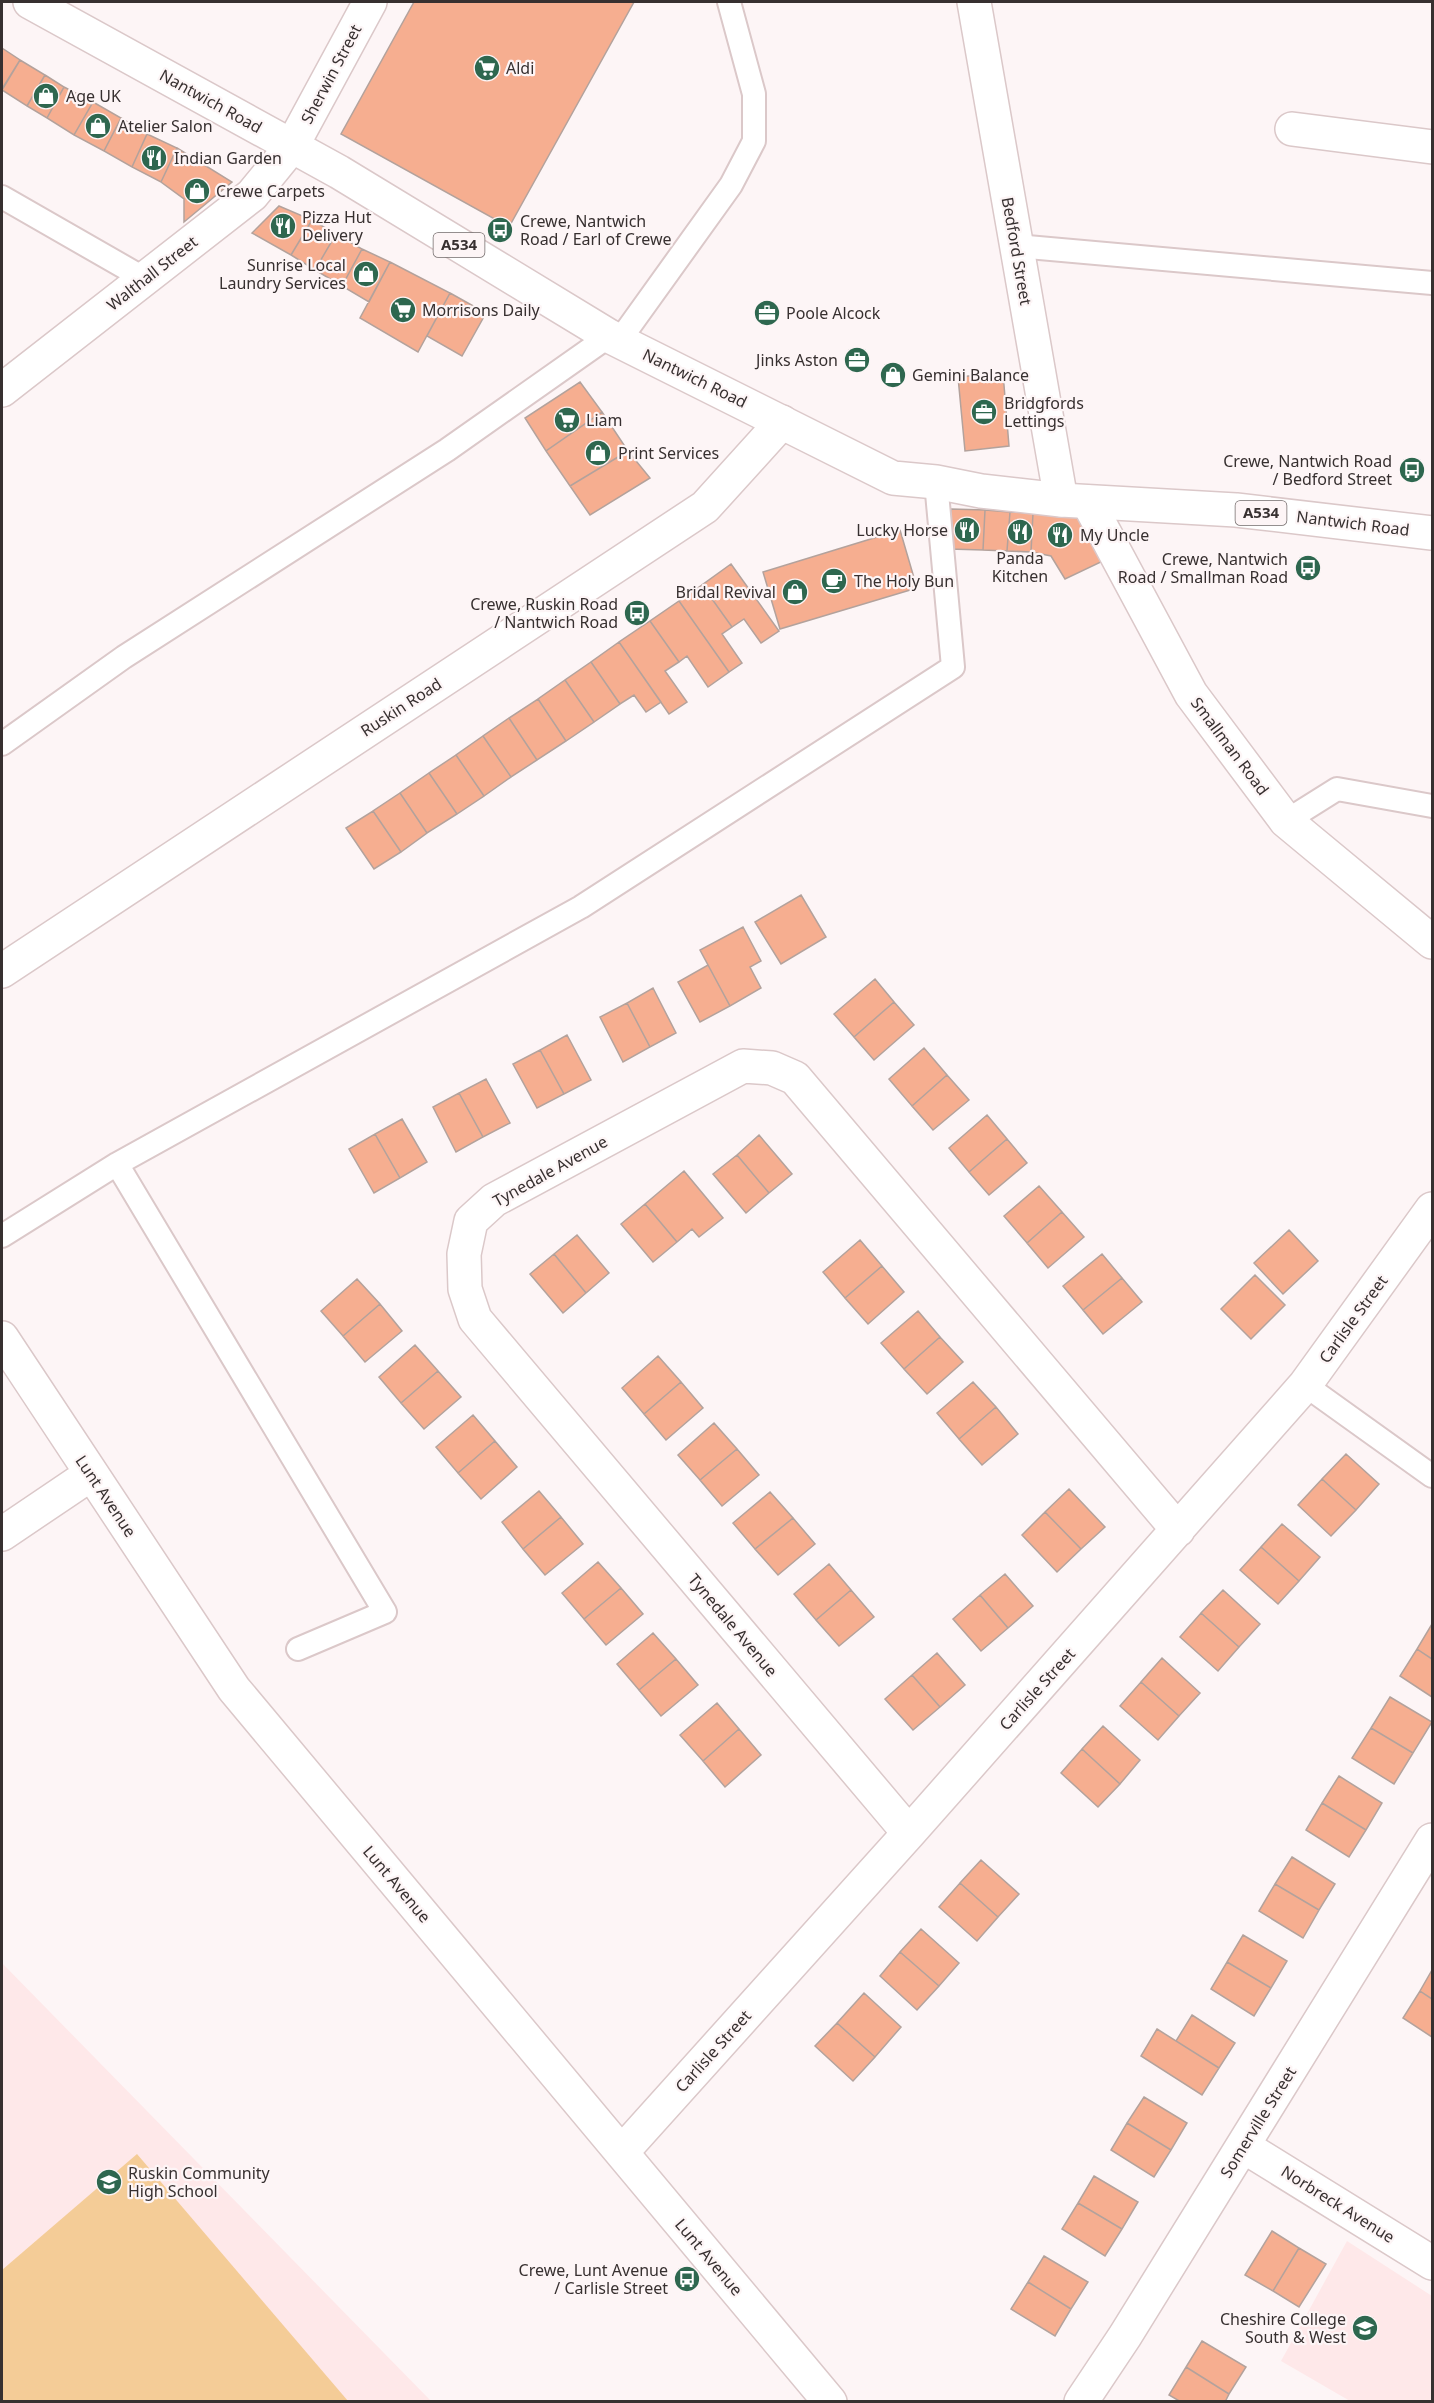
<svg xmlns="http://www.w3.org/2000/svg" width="1434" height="2403" font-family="'Noto Sans',sans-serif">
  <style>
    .built { fill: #fee8e9 }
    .green { fill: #f4cc97 }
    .building { fill: #f6ae90; stroke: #b3a29c; stroke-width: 1.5 }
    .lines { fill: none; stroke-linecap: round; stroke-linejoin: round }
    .lane-casing { stroke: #dbc8c9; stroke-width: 26 }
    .street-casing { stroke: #dbc8c9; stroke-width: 36 }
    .primary-casing { stroke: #dbc8c9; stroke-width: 36 }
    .lane { stroke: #fff; stroke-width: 22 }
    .street { stroke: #fff; stroke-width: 33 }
    .primary { stroke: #fff; stroke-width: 33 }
    .labels { text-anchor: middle; stroke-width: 4.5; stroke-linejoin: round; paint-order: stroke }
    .shield { fill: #fdf5f6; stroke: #726b6b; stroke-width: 1.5 }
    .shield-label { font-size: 15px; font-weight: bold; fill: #373030 }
    .poi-label { font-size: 16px; fill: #373030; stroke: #fdf5f6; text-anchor: start }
    .street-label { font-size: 16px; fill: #373030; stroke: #fdf5f6 }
  </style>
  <rect width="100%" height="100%" fill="#fdf5f6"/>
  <!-- built -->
  <path class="built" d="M2,1963l429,438h-429z
    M1347,2241l85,55v105h-82l-69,-40z"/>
  <!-- green -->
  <path class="green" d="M137,2154l211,247h-346v-131z"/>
  <!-- building -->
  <path class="building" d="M414,2h220l-125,225 -168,-93z
    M2,48l18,12 -18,29z
    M20,60l25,15 -18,31 -25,-16z
    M45,75l19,12 -17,31 -20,-12z
    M64,87l29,15 -19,33 -27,-17z
    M93,102l28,16 -17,33 -30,-16z
    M121,118l26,16 -15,33 -28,-16z
    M147,134l30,14 -16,34 -29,-15z
    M177,148l55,34 -48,40v-23l-23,-17z
    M279,206l33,14 -21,35 -39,-22z
    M312,220l24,14 -21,36 -24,-15z
    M336,234l26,15 -20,37 -27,-16z
    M362,249l28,13 -21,40 -27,-16z
    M390,262l60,31 -32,59 -58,-34z
    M450,293l36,20 -24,43 -35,-20z
    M1003,373l6,73 -44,5 -7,-74z
    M580,382l22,30 -56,39 -21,-33z
    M602,412l26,39 -58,35 -24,-35z
    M628,451l22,27 -60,37 -20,-29z
    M951,509l34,1 -2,40 -34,-1z
    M985,510l25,2 -3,39 -24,-1z
    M1010,512l23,1 -2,39 -24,-1z
    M1033,513l46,5 24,43 -38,18 -14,-23 -20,-4z
    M900,530l17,58 -137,41 -17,-57z
    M731,564l48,67 -18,12 -17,-24 -12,8 -30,-42z
    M702,585l30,42 -10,7 20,29 -13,9 -50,-71z
    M679,601l50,71 -21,15 -21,-31 -8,6 -29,-41z
    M650,621l29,41 -14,9 22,31 -18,12 -50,-72z
    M619,642l42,60 -15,10 -12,-17 -14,9 -29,-42z
    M591,662l29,42 -26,18 -29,-42z
    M565,680l29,42 -28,19 -28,-42z
    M538,699l28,42 -29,19 -28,-42z
    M509,718l28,42 -26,17 -28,-41z
    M483,736l28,41 -27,19 -28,-41z
    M456,755l28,41 -27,18 -28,-41z
    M429,773l28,41 -30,19 -27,-40z
    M400,793l27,40 -26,19 -28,-41z
    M373,811l28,41 -27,17 -28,-41z
    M801,895l25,42 -45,27 -26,-42z
    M743,927l18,34 -11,6 11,21 -31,18 -30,-56z
    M708,965l22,41 -30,16 -22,-40z
    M875,979l19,23 -40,35 -20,-23z
    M653,988l23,45 -26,14 -23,-44z
    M894,1002l20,23 -40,35 -20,-23z
    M627,1003l23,44 -27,15 -23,-45z
    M567,1035l24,45 -27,14 -24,-44z
    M924,1048l23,27 -35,31 -23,-27z
    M540,1050l24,44 -27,14 -24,-44z
    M947,1075l22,25 -36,30 -21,-24z
    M486,1079l24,44 -27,14 -24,-44z
    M459,1093l24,44 -27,15 -23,-45z
    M987,1115l20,24 -38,33 -20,-24z
    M402,1119l25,43 -27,16 -25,-44z
    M375,1134l25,44 -26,15 -25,-44z
    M759,1135l33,39 -23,19 -32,-38z
    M1007,1139l20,24 -38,32 -20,-23z
    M737,1155l32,38 -23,20 -33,-39z
    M684,1171l39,47 -24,19 -7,-8 -15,13 -32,-38z
    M1039,1186l23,26 -35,31 -23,-27z
    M645,1204l32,38 -24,20 -32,-38z
    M1062,1212l22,25 -36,31 -21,-25z
    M1289,1230l29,31 -35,33 -29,-31z
    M577,1235l32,38 -23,20 -32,-39z
    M860,1240l22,26 -37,32 -22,-26z
    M554,1254l32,39 -23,20 -33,-39z
    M1102,1254l20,24 -39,32 -20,-24z
    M882,1266l22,26 -36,32 -23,-26z
    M1255,1275l30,30 -34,34 -30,-30z
    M1122,1278l20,24 -39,32 -20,-24z
    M357,1279l23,25 -37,32 -22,-25z
    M380,1304l22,27 -37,31 -22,-26z
    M918,1311l22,26 -36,32 -23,-26z
    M940,1337l23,25 -36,32 -23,-25z
    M415,1345l23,26 -37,32 -22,-26z
    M658,1356l23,26 -37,32 -22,-26z
    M438,1371l23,26 -37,32 -23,-26z
    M681,1382l22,26 -37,32 -22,-26z
    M973,1382l23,25 -37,32 -22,-26z
    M996,1407l22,27 -36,31 -23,-26z
    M473,1415l22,26 -37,32 -22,-26z
    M714,1423l23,26 -37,31 -22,-25z
    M495,1441l22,26 -36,32 -23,-26z
    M737,1449l22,26 -37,31 -22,-26z
    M1346,1454l33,30 -23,26 -34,-31z
    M1322,1479l34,31 -25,26 -33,-31z
    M1069,1489l36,38 -24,22 -36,-37z
    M539,1491l22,26 -38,32 -21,-27z
    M770,1492l23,26 -38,31 -22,-26z
    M1045,1512l36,37 -24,23 -35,-37z
    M561,1517l22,27 -38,31 -22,-26z
    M793,1518l22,26 -37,31 -23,-26z
    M1282,1524l38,33 -21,24 -38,-34z
    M1261,1547l38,34 -21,23 -38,-34z
    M598,1562l23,26 -37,31 -22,-26z
    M829,1564l22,26 -35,30 -22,-26z
    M1005,1574l28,32 -25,22 -28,-33z
    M621,1588l22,26 -37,31 -22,-26z
    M851,1590l23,27 -35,29 -23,-26z
    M1223,1590l37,34 -21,23 -38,-34z
    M980,1595l28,33 -27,23 -28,-32z
    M1201,1613l38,34 -21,24 -38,-34z
    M1432,1624v35l-15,-10z
    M653,1633l23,26 -37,31 -22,-26z
    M1417,1649l15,10v38l-32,-21z
    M937,1653l28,32 -25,22 -28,-32z
    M1162,1658l38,35 -21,23 -38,-34z
    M676,1659l22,26 -37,31 -22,-26z
    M912,1675l28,32 -27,23 -28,-31z
    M1141,1682l38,34 -21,24 -38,-34z
    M1390,1697l42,25 -19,31 -42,-25z
    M717,1703l22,26 -36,32 -23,-26z
    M1103,1726l37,34 -20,24 -38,-35z
    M1371,1728l42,25 -19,31 -42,-26z
    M739,1729l22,26 -36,32 -22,-26z
    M1082,1749l38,35 -22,23 -37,-34z
    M1339,1776l43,27 -16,27 -44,-27z
    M1322,1803l44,27 -17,27 -43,-27z
    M1292,1857l43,27 -16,26 -44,-26z
    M981,1860l38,34 -21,23 -38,-34z
    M960,1883l38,34 -21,24 -38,-34z
    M1275,1884l44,26 -16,28 -44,-27z
    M921,1929l38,34 -20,23 -39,-34z
    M1243,1935l44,26 -16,27 -44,-26z
    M900,1952l39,34 -22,24 -37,-34z
    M1227,1962l44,26 -17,28 -43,-27z
    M1432,1970v29l-12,-8z
    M1420,1991l12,8v38l-29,-19z
    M864,1993l37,34 -26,30 -38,-34z
    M1192,2015l43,28 -16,25 -43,-27z
    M837,2023l38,34 -22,24 -38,-35z
    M1157,2029l62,39 -17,27 -61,-39z
    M1144,2097l43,26 -16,27 -44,-27z
    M1127,2123l44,27 -17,27 -43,-27z
    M1094,2176l44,26 -16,27 -44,-26z
    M1078,2203l44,26 -17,27 -43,-27z
    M1272,2231l27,17 -26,43 -28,-16z
    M1299,2248l27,16 -27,43 -26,-16z
    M1044,2256l44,26 -17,27 -43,-27z
    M1028,2282l43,27 -16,27 -44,-27z
    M1202,2341l44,26 -17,27 -43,-27z
    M1186,2367l43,27 -4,8h-44l-12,-7z"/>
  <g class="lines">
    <!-- lane casing -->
    <g class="lane-casing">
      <path id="lane" d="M2,197l143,82
        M1016,246l416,37
        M619,341l112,-156 23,-44v-47l-25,-92
        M2,744l122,-87 323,-207 162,-114
        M1286,821l51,-32 95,17
        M2,1236l115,-72
        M1305,1385l127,91
        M298,1649l87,-37 -268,-448 464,-257 372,-240 -17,-185"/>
    </g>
    <!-- street casing -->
    <g class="street-casing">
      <path id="street" d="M974,2l87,498
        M1292,129l140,18
        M2,390l250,-195 40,-49 78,-144
        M1088,502l103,192 95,127 146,121
        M2,971l703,-464 77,-85
        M2,1338l232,351 596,713
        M2,1534l89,-60
        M909,1833l-434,-514 -10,-30 -1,-35 7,-33 23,-21 249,-134 29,2 23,10 383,452
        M1243,2146l189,117
        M622,2152l287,-319 396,-448 127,-176
        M1081,2402l44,-66 307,-496"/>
    </g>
    <!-- primary casing -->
    <g class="primary-casing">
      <path id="primary" d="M30,2l309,170 270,164 284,142 43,4 45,9 80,9 175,10 196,23"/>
    </g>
    <!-- lane -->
    <use href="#lane" class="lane"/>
    <!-- street -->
    <use href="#street" class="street"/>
    <!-- primary -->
    <use href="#primary" class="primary"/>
  </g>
  <!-- icons -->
  <defs>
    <g id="supermarket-disc" transform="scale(1.35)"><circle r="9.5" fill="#2e674f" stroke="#fdf5f6"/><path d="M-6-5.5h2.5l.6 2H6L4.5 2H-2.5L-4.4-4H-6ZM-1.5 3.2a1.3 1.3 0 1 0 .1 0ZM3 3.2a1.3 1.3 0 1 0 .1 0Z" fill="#fff"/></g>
    <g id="shop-disc" transform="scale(1.35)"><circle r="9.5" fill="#2e674f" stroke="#fdf5f6"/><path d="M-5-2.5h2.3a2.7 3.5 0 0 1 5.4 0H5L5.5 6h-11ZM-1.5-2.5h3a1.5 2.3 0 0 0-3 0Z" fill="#fff"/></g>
    <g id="restaurant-disc" transform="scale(1.35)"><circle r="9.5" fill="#2e674f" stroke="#fdf5f6"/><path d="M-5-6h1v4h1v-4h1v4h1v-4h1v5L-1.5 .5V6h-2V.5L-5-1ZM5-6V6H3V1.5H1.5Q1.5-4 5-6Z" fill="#fff"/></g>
    <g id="bus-disc" transform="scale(1.35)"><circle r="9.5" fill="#2e674f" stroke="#fdf5f6"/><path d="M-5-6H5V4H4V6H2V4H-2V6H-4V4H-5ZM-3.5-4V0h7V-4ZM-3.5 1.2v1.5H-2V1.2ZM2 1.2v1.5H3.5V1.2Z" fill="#fff"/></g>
    <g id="office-disc" transform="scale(1.35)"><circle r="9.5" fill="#2e674f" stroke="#fdf5f6"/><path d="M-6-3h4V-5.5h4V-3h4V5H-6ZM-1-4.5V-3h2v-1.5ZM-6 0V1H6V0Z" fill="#fff"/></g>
    <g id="cafe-disc" transform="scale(1.35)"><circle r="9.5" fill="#2e674f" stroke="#fdf5f6"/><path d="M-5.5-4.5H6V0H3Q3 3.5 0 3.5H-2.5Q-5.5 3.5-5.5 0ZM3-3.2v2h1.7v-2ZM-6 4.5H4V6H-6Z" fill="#fff"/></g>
    <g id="school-disc" transform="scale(1.35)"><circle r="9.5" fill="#2e674f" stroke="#fdf5f6"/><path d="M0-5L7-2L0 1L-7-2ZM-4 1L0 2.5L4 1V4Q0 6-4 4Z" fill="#fff"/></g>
    <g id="university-disc" transform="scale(1.35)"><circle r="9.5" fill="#2e674f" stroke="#fdf5f6"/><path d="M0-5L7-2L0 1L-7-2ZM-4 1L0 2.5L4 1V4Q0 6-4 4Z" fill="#fff"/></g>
  </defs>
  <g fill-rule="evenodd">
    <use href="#supermarket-disc" x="487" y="68"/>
    <use href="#shop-disc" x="46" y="96"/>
    <use href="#shop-disc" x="98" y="126"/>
    <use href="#restaurant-disc" x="154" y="158"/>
    <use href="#shop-disc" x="197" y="191"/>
    <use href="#restaurant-disc" x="283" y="226"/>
    <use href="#bus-disc" x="500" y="230"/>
    <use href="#shop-disc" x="366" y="274"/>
    <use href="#supermarket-disc" x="403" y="310"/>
    <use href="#office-disc" x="767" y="313"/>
    <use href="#office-disc" x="857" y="360"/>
    <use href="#shop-disc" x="893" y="375"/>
    <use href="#office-disc" x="984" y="412"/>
    <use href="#supermarket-disc" x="567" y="420"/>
    <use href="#shop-disc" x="598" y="453"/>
    <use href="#bus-disc" x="1412" y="470"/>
    <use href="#restaurant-disc" x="967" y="530"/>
    <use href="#restaurant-disc" x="1020" y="532"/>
    <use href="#restaurant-disc" x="1060" y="535"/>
    <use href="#bus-disc" x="1308" y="568"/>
    <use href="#cafe-disc" x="834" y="581"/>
    <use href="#shop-disc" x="795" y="592"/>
    <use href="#bus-disc" x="637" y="613"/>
    <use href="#school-disc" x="109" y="2182"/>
    <use href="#bus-disc" x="687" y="2279"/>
    <use href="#university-disc" x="1365" y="2328"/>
  </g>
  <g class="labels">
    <!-- shield labels -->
    <g class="shield">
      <rect x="433.5" y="233" width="51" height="24" rx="4.5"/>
      <rect x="1235.5" y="501" width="51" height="24" rx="4.5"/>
    </g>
    <g class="shield-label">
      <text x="459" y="250">A534</text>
      <text x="1261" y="518">A534</text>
    </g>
    <!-- poi labels -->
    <g class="poi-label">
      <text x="506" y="74">Aldi</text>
      <text x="66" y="102">Age UK</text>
      <text x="118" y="132">Atelier Salon</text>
      <text x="174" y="164">Indian Garden</text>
      <text x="216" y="197">Crewe Carpets</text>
      <text x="302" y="223">Pizza Hut<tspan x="302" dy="18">Delivery</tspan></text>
      <text x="520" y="227">Crewe, Nantwich<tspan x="520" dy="18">Road / Earl of Crewe</tspan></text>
      <text x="346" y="271" text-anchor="end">Sunrise Local<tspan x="346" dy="18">Laundry Services</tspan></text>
      <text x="422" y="316">Morrisons Daily</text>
      <text x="786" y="319">Poole Alcock</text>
      <text x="838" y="366" text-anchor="end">Jinks Aston</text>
      <text x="912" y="381">Gemini Balance</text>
      <text x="1004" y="409">Bridgfords<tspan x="1004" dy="18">Lettings</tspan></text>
      <text x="586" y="426">Liam</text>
      <text x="618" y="459">Print Services</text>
      <text x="1392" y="467" text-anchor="end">Crewe, Nantwich Road<tspan x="1392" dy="18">/ Bedford Street</tspan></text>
      <text x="948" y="536" text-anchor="end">Lucky Horse</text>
      <text x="1080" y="541">My Uncle</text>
      <text x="1020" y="564" text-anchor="middle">Panda<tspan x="1020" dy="18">Kitchen</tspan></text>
      <text x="1288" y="565" text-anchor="end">Crewe, Nantwich<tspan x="1288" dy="18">Road / Smallman Road</tspan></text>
      <text x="854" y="587">The Holy Bun</text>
      <text x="776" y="598" text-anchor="end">Bridal Revival</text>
      <text x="618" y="610" text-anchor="end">Crewe, Ruskin Road<tspan x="618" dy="18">/ Nantwich Road</tspan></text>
      <text x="128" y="2179">Ruskin Community<tspan x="128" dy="18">High School</tspan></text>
      <text x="668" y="2276" text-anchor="end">Crewe, Lunt Avenue<tspan x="668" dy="18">/ Carlisle Street</tspan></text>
      <text x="1346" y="2325" text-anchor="end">Cheshire College<tspan x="1346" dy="18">South &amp; West</tspan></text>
    </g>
    <!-- street labels -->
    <g class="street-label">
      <text transform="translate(331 74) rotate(-62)" y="6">Sherwin Street</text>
      <text transform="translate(211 101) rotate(29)" y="6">Nantwich Road</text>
      <text transform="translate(1017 251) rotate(80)" y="6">Bedford Street</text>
      <text transform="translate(152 273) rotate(-38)" y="6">Walthall Street</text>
      <text transform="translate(695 378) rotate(26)" y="6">Nantwich Road</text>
      <text transform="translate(1353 523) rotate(7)" y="6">Nantwich Road</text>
      <text transform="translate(401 707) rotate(-33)" y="6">Ruskin Road</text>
      <text transform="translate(1230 746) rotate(53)" y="6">Smallman Road</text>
      <text transform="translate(550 1171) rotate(-29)" y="6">Tynedale Avenue</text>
      <text transform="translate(1353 1319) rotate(-54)" y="6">Carlisle Street</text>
      <text transform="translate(106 1496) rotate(56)" y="6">Lunt Avenue</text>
      <text transform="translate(733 1625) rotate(50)" y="6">Tynedale Avenue</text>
      <text transform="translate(1037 1689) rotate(-48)" y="6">Carlisle Street</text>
      <text transform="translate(397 1884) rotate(50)" y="6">Lunt Avenue</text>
      <text transform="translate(713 2051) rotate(-48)" y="6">Carlisle Street</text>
      <text transform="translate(1258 2122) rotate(-58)" y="6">Somerville Street</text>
      <text transform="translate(1338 2204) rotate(32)" y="6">Norbreck Avenue</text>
      <text transform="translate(709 2257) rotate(50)" y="6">Lunt Avenue</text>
    </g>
  </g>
  <!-- border -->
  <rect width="1434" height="2403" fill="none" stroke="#373030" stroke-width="6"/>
</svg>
